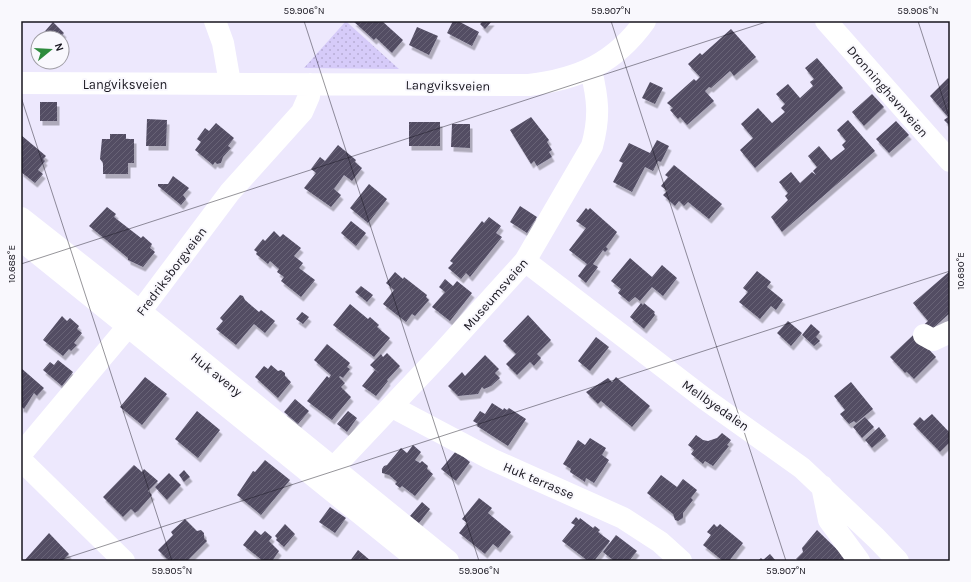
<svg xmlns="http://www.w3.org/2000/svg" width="971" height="582" font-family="Karla,sans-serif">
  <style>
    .garden { fill: url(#garden-dots) }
    .building { fill: url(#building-hatch); filter: url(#shadow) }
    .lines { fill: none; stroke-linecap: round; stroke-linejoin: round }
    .minor { stroke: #fff; stroke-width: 22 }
    .ticks { fill: none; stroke: #17151e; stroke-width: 1; stroke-opacity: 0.45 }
    .labels { text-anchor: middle; stroke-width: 4; stroke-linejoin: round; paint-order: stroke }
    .street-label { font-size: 13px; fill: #17151e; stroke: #f9f8fd }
    .neatline { fill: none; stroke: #17151e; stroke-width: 1.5 }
    .ticks-label { font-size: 10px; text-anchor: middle; fill: #17151e }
  </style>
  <defs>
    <pattern id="garden-dots" width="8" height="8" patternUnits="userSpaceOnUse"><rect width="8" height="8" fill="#d6cbf9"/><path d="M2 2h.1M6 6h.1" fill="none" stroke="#b7add5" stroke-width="1.8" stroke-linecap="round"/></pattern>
    <pattern id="building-hatch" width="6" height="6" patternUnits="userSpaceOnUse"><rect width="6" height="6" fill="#534e64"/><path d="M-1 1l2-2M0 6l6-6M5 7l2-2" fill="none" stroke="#676376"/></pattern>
    <filter id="shadow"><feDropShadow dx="2.5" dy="4.5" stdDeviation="0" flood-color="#0004"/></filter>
  </defs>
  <rect width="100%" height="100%" fill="#ede8fd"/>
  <!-- garden -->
  <path class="garden" d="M346,21l3,3 50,45 -95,-1z"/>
  <!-- building -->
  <path class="building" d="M353,21h29l21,19 -11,13 -16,-15 -2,2z
    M453,21h5l21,11 -7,14 -25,-13z
    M483,21h9l-7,8 -5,-5z
    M53,22l11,11 -5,5h-20z
    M417,27l21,9 -9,19 -20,-10z
    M731,29l25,28 -22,19 -4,-5 -19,17 -2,-1 -4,4 9,10 -27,24 -7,-8 -2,2 -8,-9 3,-2 -6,-5 27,-24 2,2 4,-4 -12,-13 12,-11 2,2z
    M817,58l26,30 -88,80 -15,-18 13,-12 -12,-14 17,-16 14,15 13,-11 -4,-4 4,-4 -9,-10 12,-10 12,14 13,-12 -3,-4 4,-3 -9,-11z
    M948,78l2,2v46l-6,-6 4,-3 -18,-21z
    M650,82l13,6 -8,16 -13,-6z
    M872,94l12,13 -20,19 -12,-14z
    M40,102h17v19h-17z
    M531,117l18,23 -2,2 5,8 -3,2 3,5 -15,9 -3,-5 -3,3 -21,-34z
    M147,119l20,1 -1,26h-20z
    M848,120l27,31 -93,81 -11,-15 17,-17 -3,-4 3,-3 -9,-11 12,-10 9,11 12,-11 4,3 -3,-4 4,-4 -9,-11 11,-10 12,14 14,-11 -3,-4 4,-4 -9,-11z
    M896,121l13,14 -20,18 -13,-14z
    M409,122h31v24h-31z
    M216,123l18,15 -6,8 3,2 -8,9 -2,6 -4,1 -2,-2 -2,3 -18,-15 6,-8 -4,-3 8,-11 4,3z
    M452,124h18v24l-19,-1z
    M110,134h16v5h8v24h-6v11h-25v-11l-3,-4 2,-20h8z
    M21,135l25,21 -3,3 2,2 -7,9 5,4 -8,9 -14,-11z
    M657,140l12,6 -8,16 -3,-1 -5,10 -8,-4 -13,25 -19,-10 10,-19 -4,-2 10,-18 21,10z
    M338,145l18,15 -1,2 7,6 -10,13 -8,-6 -10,14 7,6 -10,12 -27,-19 12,-15 -5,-4 9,-12 5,4z
    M674,165l48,39 -13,15 -21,-17 -4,4 -5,-5 -4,5 -12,-11 4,-4 -6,-5 7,-9 -3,-2z
    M173,176l16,12 -6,7 3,4 -5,6 -23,-19v-2h10z
    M369,184l18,15 -19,24 -18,-15z
    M520,206l17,11 -10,16 -17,-11z
    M107,207l9,7 -2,3 27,21 2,-2 9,8 -2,4 5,4 -12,15 -15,-7v-2l-39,-32z
    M586,208l2,2 2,-2 27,24 -11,15 2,2 -3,3 -2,-2 -10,14 5,3 -12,16 -8,-7 9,-12 -18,-14 17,-22 -10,-7z
    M489,217l12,9 -5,7 6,4 -32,40 -4,-4 -5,6 -13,-11 5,-5 -3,-2 32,-40 2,2z
    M351,221l15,12 -10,13 -15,-13z
    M274,231l6,6 3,-3 18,14 -7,8 9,7 -4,5 16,12 -14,17 -20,-16 3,-4 -7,-5 2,-3 -9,-8 -2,3 -12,-10 1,-2 -3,-2 9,-11 2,2z
    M630,258l22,19 10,-12 15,13 -14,18 -11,-9 -12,14 -5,-4 -6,5 -11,-9 3,-4 -10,-8z
    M757,271l14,11 -4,5 16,13 -7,10 -5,-4 -11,13 -21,-17 9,-10 -5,-4z
    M950,271v42l-30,27 16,17 -22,22 -7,-7 -2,1 -15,-16 38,-36 -15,-18z
    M395,272l8,7 1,-2 23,18 -1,2 3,3 -14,16 -3,-2 -6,8 -23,-18 11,-14 -8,-7z
    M445,279l8,7 4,-5 15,12 -22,28 -18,-14 13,-15 -6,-5z
    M361,286l12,9 -6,7 -12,-10z
    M240,295l3,1 2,4 14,12 2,-2 14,11 -10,12 -11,-9 -18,21 -20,-16 7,-8 -3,-3z
    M641,303l2,2 1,-2 11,9 -1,1 1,2 -11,14 -14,-12z
    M350,304l18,15 2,-2 9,8 -2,2 13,11 -16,19 -41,-32z
    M302,312l7,5 -6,7 -7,-5z
    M528,315l23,25 -14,14 4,4 -7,8 -4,-4 -13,13 -11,-11 10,-10 -13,-13z
    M62,316l5,5 3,-3 9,8 -2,3 5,4 -8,10 3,2 -6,6 -2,-2 -6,7 -20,-16z
    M788,321l14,12 -11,13 -14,-13z
    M811,324l9,8 -4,5 4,4 -6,5 -12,-11z
    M596,337l13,10 -19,24 -12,-10z
    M327,344l23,19 -3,4 3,2 -7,9 -3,-2 -1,1 6,6 -4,4 10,10 -19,23 -25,-19 20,-25 2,2 2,-3 -17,-15z
    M387,353l13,13 -13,14 1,1 -12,15 -14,-10 13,-16 5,4 -10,-9 11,-11 2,3z
    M485,355l14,14 -4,4 5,5 -9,8 -7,3 -2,-2 -4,7 -20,2 -10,-10 14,-14 3,4z
    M58,360l15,12 -11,14 -19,-16 7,-8 4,3z
    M271,365l7,6 3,-1 4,3v3l6,6 -13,16 -23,-21 9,-11 4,3z
    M21,368l23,20 -7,8 -3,-3 -10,16 -2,-2 -1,2z
    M145,377l22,17 -25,31 -22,-18z
    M616,377l34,29 -18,21 -31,-26 -3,3 -12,-12 22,-14 4,4z
    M851,382l22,27 -17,14 -2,-2 -5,3 -9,-10 5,-4 -11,-14z
    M295,399l14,12 -11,13 -14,-12z
    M492,403l11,7 1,-2 3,2 2,-2 17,11 -18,27 -31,-20 1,-2 -5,-3 7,-10 5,3z
    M197,411l23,19 -22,28 -23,-19z
    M348,411l9,7 -10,14 -10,-8z
    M932,414l18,19v9l-10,10 -27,-28 7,-7 4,4z
    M865,417l9,10 -12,11 -9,-11z
    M879,427l7,9 -14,12 -7,-8z
    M722,433l9,7 -4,5 2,1 -16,20 -8,-5 -2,3 -12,-10 3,-4 -6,-5 8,-10 7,5 5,1 9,-3z
    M590,438l16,10 -4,7 7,5 -15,23 -8,-5 -1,4 -15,-10 1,-3 -8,-5 15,-24 7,5z
    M413,445l8,7 -6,8 5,3 2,-2 6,5 -1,3 6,5 -18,22 -13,-10 -2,2 -5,-4 2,-2 -8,-7 -7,-2v-4l2,-3 3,-1 14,-17 6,5z
    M456,451l14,11 -14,19 -15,-12z
    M265,460l25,20 -29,35 -24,-20 16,-24 2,1z
    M134,465l8,7 2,-3 14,12 -10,10 4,4 -14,16 -3,2 -4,-4 -8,8 -20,-20z
    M184,470l6,7 -6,5 -5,-7z
    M169,473l12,12 -14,15 -12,-13z
    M661,475l16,12 6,-8 14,11 -6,8 2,2 -10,13v5l-5,3 -3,-1 -2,-6 -26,-21z
    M479,498l13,10 -4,5 23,19 -13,16 -5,-4 -8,10 -26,-21 8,-10 -5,-4z
    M422,502l8,7 -11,14 -9,-7z
    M330,507l16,11 -11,15 -16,-11z
    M576,517l3,3 1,-2 13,10 2,-2 5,4 -2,2 12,9 -16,20h-6l-26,-20 13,-16 -4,-2z
    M185,519l12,12 4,-1 3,3v5l3,3 -20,20h-18l-11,-11 15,-15 -2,-3z
    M285,524l10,10 -11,13 -8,-7 1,-2 -2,-2z
    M714,524l3,3 3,-3 23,19 -14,18h-6l-20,-16 8,-10 -4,-3z
    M255,530l6,5 4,-4 7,6 -3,4 10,10 -7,10h-9l-20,-16z
    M817,530l32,31h-50l-3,-2 7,-7 -1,-4z
    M49,533l20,21 -7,7h-38z
    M616,535l21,16 -8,10h-15l-11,-9z
    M358,550l13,11h-21z
    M770,554l6,7h-18l3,-3 2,2z"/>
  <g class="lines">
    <!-- minor -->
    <path class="minor" d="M215,21l8,22 7,40
      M826,21l124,140
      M21,83l508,2c50,-6 86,-22 116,-64
      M21,218l131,103 296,240
      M21,240l398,321
      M525,261l180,138 97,69 74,70 22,23
      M924,335l9,5 17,-8
      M393,405l7,6 91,48 132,59 37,24 21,19
      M21,454l119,-142 90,-120 72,-80 7,-16 1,-12
      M21,460l103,101
      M321,481l118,-125 86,-95 67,-115c8,-29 6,-47 -1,-76
      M822,486l7,34 30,41"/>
  </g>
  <!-- ticks -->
  <path class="ticks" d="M304,21l175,540M611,21l175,540M918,21l32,99M21,97l151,464M21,264l748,-243M57,561l893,-290"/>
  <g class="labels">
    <!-- street labels -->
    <g class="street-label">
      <text x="125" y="89">Langviksveien</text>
      <text transform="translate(448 85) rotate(1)" y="5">Langviksveien</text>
      <text transform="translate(888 91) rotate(49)" y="5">Dronninghavnveien</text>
      <text transform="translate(171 271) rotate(-53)" y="5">Fredriksborgveien</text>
      <text transform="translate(495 294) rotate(-49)" y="5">Museumsveien</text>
      <text transform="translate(217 374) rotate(39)" y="5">Huk aveny</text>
      <text transform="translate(716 405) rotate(35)" y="5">Mellbyedalen</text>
      <text transform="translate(539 480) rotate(23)" y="5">Huk terrasse</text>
    </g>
  </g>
  <!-- border -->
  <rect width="971" height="582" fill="none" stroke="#f9f8fd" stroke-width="44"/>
  <!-- north arrow -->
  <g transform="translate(50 50) rotate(72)"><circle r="19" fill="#f9f8fd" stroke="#9f9da4"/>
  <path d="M0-3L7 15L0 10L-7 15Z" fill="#2d8b3d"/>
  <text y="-6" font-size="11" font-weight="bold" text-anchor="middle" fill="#17151e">N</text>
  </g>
  <rect x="22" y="22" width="927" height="538" class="neatline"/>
  <g class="ticks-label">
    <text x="304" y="14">59.906°N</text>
    <text x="611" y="14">59.907°N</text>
    <text x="918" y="14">59.908°N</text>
    <text transform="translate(11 264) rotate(-90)" y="4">10.688°E</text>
    <text transform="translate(960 271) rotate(-90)" y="4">10.690°E</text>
    <text x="172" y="574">59.905°N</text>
    <text x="479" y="574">59.906°N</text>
    <text x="786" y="574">59.907°N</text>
  </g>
</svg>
